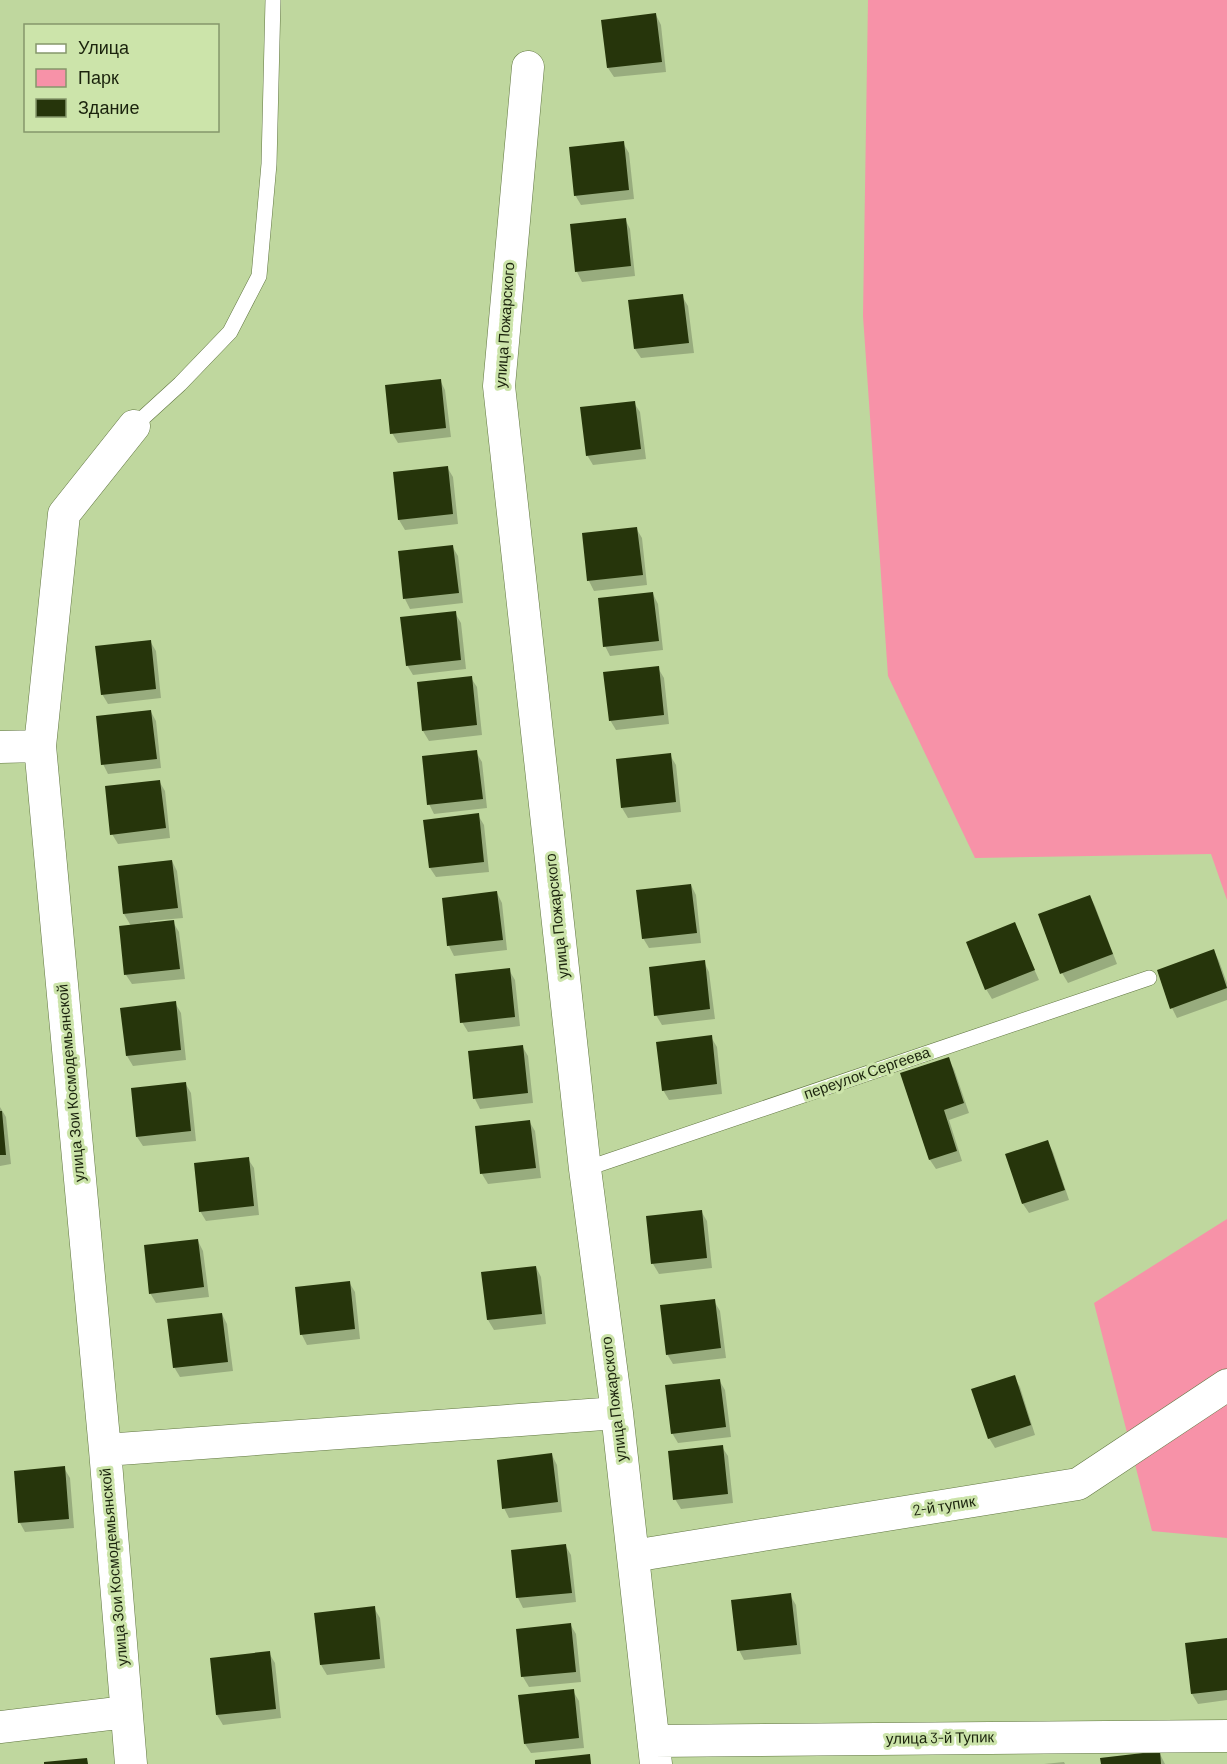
<svg xmlns="http://www.w3.org/2000/svg" width="1227" height="1764" font-family="Barlow,sans-serif">
  <style>
    .green { fill: #f792a8 }
    .shadow { fill: #0003 }
    .building { fill: #26350b }
    .lines { fill: none; stroke-linecap: round; stroke-linejoin: round }
    .service-casing { stroke: #617641; stroke-width: 16 }
    .minor-casing { stroke: #617641; stroke-width: 33 }
    .service { stroke: #fff; stroke-width: 15 }
    .minor { stroke: #fff; stroke-width: 32 }
    .labels { text-anchor: middle; stroke-width: 6; stroke-linejoin: round; paint-order: stroke }
    .street-label { font-size: 15px; fill: #1b230d; stroke: #cce4aa }
  </style>
  <rect width="100%" height="100%" fill="#bfd79e"/>
  <!-- green -->
  <path class="green" d="M868,0h359v900l-16,-46 -236,4 -87,-182 -25,-360z
    M1227,1219v319l-75,-7 -58,-228z"/>
  <!-- shadow -->
  <path class="shadow" d="M656,15l5,10 5,47 -52,5 -6,-9z
    M623,143l6,10 5,46 -53,6 -6,-10z
    M625,219l5,10 5,47 -53,6 -5,-10 -5,-47z
    M682,296l6,10 6,47 -53,5 -6,-9z
    M440,380l5,10 6,47 -53,6 -6,-10z
    M634,403l6,9 6,47 -53,6 -6,-10z
    M447,467l6,10 5,47 -53,6 -6,-10z
    M636,528l6,10 5,47 -53,6 -5,-10 -5,-47z
    M452,546l6,10 5,47 -53,6 -5,-10 -5,-47z
    M653,594l5,10 5,46 -53,6 -5,-10z
    M455,613l6,10 5,46 -53,6 -6,-10z
    M150,641l6,10 5,47 -53,6 -6,-10z
    M658,668l6,10 5,46 -53,6 -6,-10z
    M471,678l6,9 5,48 -53,6 -6,-10z
    M151,712l5,9 5,47 -53,6 -5,-10z
    M476,752l6,10 5,46 -53,6 -5,-10z
    M670,755l6,10 5,47 -53,6 -6,-10z
    M159,781l6,10 5,47 -52,6 -6,-10z
    M478,815l6,10 5,47 -53,5 -6,-9z
    M172,861l5,10 6,47 -33,3v3l23,-2 6,10 6,47 -53,5 -6,-9 5,-49 -7,-12z
    M691,885l5,10 5,48 -52,5 -6,-10z
    M497,893l5,10 5,47 -53,6 -5,-10z
    M1090,896l5,10 22,58 -49,19 -6,-10z
    M1014,924l25,56 -47,19 -6,-10z
    M1214,951l5,10 8,22v17l-50,18 -5,-10z
    M704,962l5,10 6,47 -53,6 -6,-10z
    M509,970l6,10 5,46 -52,6 -6,-10z
    M175,1003l6,10 5,47 -53,6 -6,-10z
    M711,1037l6,10 5,47 -53,6 -6,-10z
    M522,1046l6,10 5,47 -53,6 -5,-10 -6,-47z
    M948,1059l6,10 15,44 -20,7 13,41 -26,8 -6,-9 -28,-86z
    M185,1083l6,10 5,48 -53,5 -6,-9z
    M0,1107l6,10 5,47 -11,2z
    M529,1121l6,10 6,47 -53,6 -6,-10 -5,-47z
    M1048,1142l5,10 16,48 -40,13 -6,-9z
    M248,1159l6,9 5,47 -53,6 -6,-10z
    M701,1211l6,10 5,47 -53,6 -6,-10 -5,-47z
    M198,1241l5,10 6,46 -53,6 -6,-10z
    M536,1267l5,10 5,47 -52,6 -6,-10 -5,-47z
    M349,1282l6,10 5,47 -53,6 -5,-10 -6,-47z
    M714,1301l6,10 6,47 -53,6 -6,-10z
    M222,1314l5,10 6,47 -53,6 -6,-10z
    M1014,1377l6,10 15,48 -40,13 -6,-10z
    M719,1380l6,10 6,47 -53,6 -6,-10z
    M722,1447l6,9 5,47 -52,6 -6,-10z
    M552,1455l5,10 5,47 -53,6 -5,-10z
    M64,1468l6,10 4,50 -49,4 -5,-9z
    M565,1545l6,10 5,47 -53,6 -5,-10 -5,-47z
    M790,1595l6,10 5,49 -57,6 -5,-10z
    M374,1608l6,10 5,50 -58,7 -6,-10z
    M570,1624l6,10 5,48 -52,5 -6,-10 -6,-47z
    M1227,1640v60l-29,4 -6,-10z
    M269,1653l6,10 6,55 -58,7 -6,-10 -6,-55z
    M573,1691l6,10 5,47 -53,5 -6,-9z
    M1159,1752l6,12h-63z
    M1064,1762l1,2h-21z"/>
  <!-- building -->
  <path class="building" d="M656,13l6,49 -55,6 -6,-48z
    M624,141l5,49 -55,6 -5,-49z
    M626,218l5,48 -56,6 -5,-48z
    M683,294l6,49 -55,6 -6,-49z
    M441,379l5,49 -56,6 -5,-49z
    M635,401l6,48 -55,7 -6,-49z
    M448,466l5,48 -55,6 -5,-48z
    M637,527l6,48 -56,6 -5,-48z
    M453,545l6,48 -56,6 -5,-48z
    M653,592l6,49 -56,6 -5,-49z
    M456,611l5,49 -55,6 -6,-49z
    M151,640l5,49 -55,6 -6,-49z
    M659,666l5,49 -55,6 -6,-49z
    M472,676l5,49 -55,6 -5,-49z
    M151,710l6,49 -56,6 -5,-49z
    M477,750l6,49 -56,6 -5,-49z
    M671,753l5,49 -55,6 -5,-49z
    M160,780l6,48 -56,7 -5,-49z
    M479,813l5,49 -55,6 -6,-48z
    M172,860l6,48 -55,6 -5,-48z
    M691,884l6,49 -55,6 -6,-49z
    M497,891l6,49 -56,6 -5,-48z
    M1090,895l23,59 -53,20 -22,-60z
    M174,920l6,49 -56,6 -5,-49z
    M1015,922l20,48 -50,20 -19,-48z
    M1214,949l13,39 -57,21 -13,-39z
    M705,960l5,49 -56,7 -5,-49z
    M510,968l5,49 -55,6 -5,-49z
    M176,1001l5,49 -55,6 -6,-48z
    M712,1035l5,49 -55,7 -6,-49z
    M523,1045l5,48 -55,6 -5,-48z
    M949,1057l15,46 -20,7 13,41 -28,9 -29,-87z
    M186,1082l5,49 -55,6 -5,-49z
    M0,1111h2l4,44h-6z
    M530,1120l6,48 -56,6 -5,-48z
    M1048,1140l17,50 -43,14 -17,-50z
    M249,1157l5,49 -55,6 -5,-49z
    M702,1210l5,48 -56,6 -5,-48z
    M198,1239l6,48 -55,7 -5,-49z
    M536,1266l6,48 -55,6 -6,-48z
    M350,1281l5,48 -55,6 -5,-48z
    M715,1299l6,49 -55,7 -6,-50z
    M222,1313l6,49 -55,6 -6,-49z
    M1015,1375l16,50 -43,14 -17,-50z
    M720,1379l6,48 -55,7 -6,-49z
    M723,1445l5,49 -55,6 -5,-49z
    M552,1453l6,49 -56,7 -5,-49z
    M65,1466l4,53 -51,4 -4,-52z
    M566,1544l6,49 -56,5 -5,-48z
    M791,1593l6,52 -60,6 -6,-51z
    M375,1606l5,53 -60,6 -6,-52z
    M571,1623l5,49 -55,5 -5,-48z
    M1227,1638v52l-36,4 -6,-51z
    M270,1651l6,58 -60,6 -6,-57z
    M574,1689l5,49 -55,6 -6,-49z
    M1160,1751l1,13h-60l-1,-6z
    M590,1754l1,10h-56v-4z
    M87,1758l1,6h-44v-2z"/>
  <g class="lines">
    <!-- service casing -->
    <g class="service-casing">
      <path id="service" d="M134,426l46,-42 50,-52 29,-56 10,-112 4,-164
        M585,1169l564,-191"/>
    </g>
    <!-- minor casing -->
    <g class="minor-casing">
      <path id="minor" d="M528,67l-29,319 86,783 32,244 39,351
        M0,747l40,-1
        M105,1450l512,-37
        M633,1556l445,-72 149,-99
        M0,1727l126,-15
        M654,1741l573,-5
        M131,1764l-26,-314 -65,-704 24,-232 70,-88"/>
    </g>
    <!-- service -->
    <use href="#service" class="service"/>
    <!-- minor -->
    <use href="#minor" class="minor"/>
  </g>
  <g class="labels">
    <!-- street labels -->
    <g class="street-label">
      <text transform="translate(505 325) rotate(-86)" y="5">улица Пожарского</text>
      <text transform="translate(557 916) rotate(-96)" y="5">улица Пожарского</text>
      <text transform="translate(867 1073) rotate(-19)" y="5">переулок Сергеева</text>
      <text transform="translate(71 1083) rotate(-95)" y="5">улица Зои Космодемьянской</text>
      <text transform="translate(614 1399) rotate(-97)" y="5">улица Пожарского</text>
      <text transform="translate(944 1506) rotate(-9)" y="5">2-й тупик</text>
      <text transform="translate(114 1567) rotate(-95)" y="5">улица Зои Космодемьянской</text>
      <text transform="translate(940 1738) rotate(-1)" y="5">улица 3-й Тупик</text>
    </g>
  </g>
  <!-- legend -->
  <rect x="24" y="24" width="195" height="108" fill="#cce4aa" stroke="#85976b" stroke-width="1.5"/>
  <rect x="36" y="44" width="30" height="9" fill="#ffffff" stroke="#85976b" stroke-width="1.5"/>
  <text x="78" y="54" font-size="18" fill="#1b230d">Улица</text>
  <rect x="36" y="69" width="30" height="18" fill="#f792a8" stroke="#85976b" stroke-width="1.5"/>
  <text x="78" y="84" font-size="18" fill="#1b230d">Парк</text>
  <rect x="36" y="99" width="30" height="18" fill="#26350b" stroke="#85976b" stroke-width="1.5"/>
  <text x="78" y="114" font-size="18" fill="#1b230d">Здание</text>
</svg>
